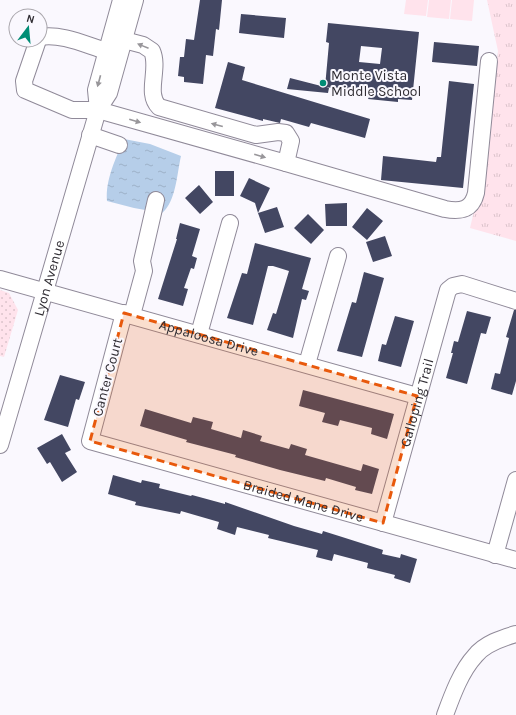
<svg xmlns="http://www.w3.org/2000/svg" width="516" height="715" font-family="Karla,sans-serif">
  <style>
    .grass { fill: url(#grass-tufts) }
    .park { fill: url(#park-dots) }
    .pitch { fill: #ffe3ec }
    .water { fill: url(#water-ripples) }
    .building { fill: #434762; fill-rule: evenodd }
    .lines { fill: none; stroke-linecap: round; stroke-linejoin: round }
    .minor-casing { stroke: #908a99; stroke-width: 18 }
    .minor { stroke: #fff; stroke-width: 16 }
    .oneway { fill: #98969a }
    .marked { fill: #e8590c; fill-opacity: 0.2; stroke: #e8590c; stroke-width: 3; stroke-dasharray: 8 5; stroke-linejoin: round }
    .poi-dot { fill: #008d75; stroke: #faf8fe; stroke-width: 1.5 }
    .labels { text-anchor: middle; stroke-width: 4; stroke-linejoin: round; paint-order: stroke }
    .poi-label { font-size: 14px; fill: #312e34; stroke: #faf8fe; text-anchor: start }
    .street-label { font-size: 14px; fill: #312e34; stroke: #faf8fe }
  </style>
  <defs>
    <pattern id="grass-tufts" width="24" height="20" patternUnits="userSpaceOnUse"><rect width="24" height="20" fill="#ffe3ec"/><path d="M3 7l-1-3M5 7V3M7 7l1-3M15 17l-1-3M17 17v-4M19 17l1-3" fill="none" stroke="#dbc3cb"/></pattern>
    <pattern id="park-dots" width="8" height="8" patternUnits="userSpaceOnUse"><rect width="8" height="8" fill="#ffe3ec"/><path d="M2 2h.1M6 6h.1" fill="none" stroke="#dbc3cb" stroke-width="1.8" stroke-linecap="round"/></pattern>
    <pattern id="water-ripples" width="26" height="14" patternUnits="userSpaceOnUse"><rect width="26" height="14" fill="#b6cee9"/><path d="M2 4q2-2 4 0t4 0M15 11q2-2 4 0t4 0" fill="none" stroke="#9db1c8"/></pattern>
  </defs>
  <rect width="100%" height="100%" fill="#faf8fe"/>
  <!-- grass -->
  <path class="grass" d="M487,0h29v241l-46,-13 4,-17 9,-12 15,-148z"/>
  <!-- park -->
  <path class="park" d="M0,290l9,3 9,17 -14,47 -4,-1z"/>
  <!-- pitch -->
  <path class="pitch" d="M406,0h22l-2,16 -22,-2z
    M429,0h22l-2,19 -22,-2z
    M452,0h22l-2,21 -22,-2z"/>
  <!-- water -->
  <path class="water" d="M124,139l26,5 31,12c-4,17 -5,46 -19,57l-28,-5 -27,-7c-2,-21 9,-43 17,-62z"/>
  <!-- building -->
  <path class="building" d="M200,0h22l-3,30 -3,-1 -3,27 -7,-1 -3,29 -19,-2v-5l-6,-1 2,-19h4l2,-18 8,1z
    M241,14l45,4 -2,20 -45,-5z
    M328,23l91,9 -7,68 -14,-1v3l-30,-3 1,-2 -28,-3v-5l-16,-2 4,-44 -3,-1zM361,46l21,2 -2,16 -21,-2z
    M434,42l45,4 -2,20 -45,-4z
    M228,62l17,5 -3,13 128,39 -5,19 -54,-15 -2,4 -28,-8 -1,4 -17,-4v2l-48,-13z
    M290,78l39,10 -1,5 -41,-4z
    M449,81l25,3 -11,104 -82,-8 2,-24 53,6 1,-5h4z
    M215,171h19v25h-19z
    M249,178l21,10 -12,25 -3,-10 -15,-7z
    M199,185l14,17 -13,12 -15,-16z
    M347,203v23h-21l-1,-22z
    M277,207l7,20 -19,6 -7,-20z
    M367,208l16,13 -16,19 -15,-13z
    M308,214l16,16 -13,14 -17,-16z
    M180,223l20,6 -8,27 5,2 -3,11 -3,-1 -7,20 4,1 -5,17 -25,-7 19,-60h-1z
    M385,236l7,20 -19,6 -7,-20z
    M255,243l56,15 -9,31 7,2 -3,9 -4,-1 -9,39 -26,-8 6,-17 3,1 13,-43 -16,-5h-5l-15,59 -26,-7 15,-45 5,1z
    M364,272l20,6 -22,79 -25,-6 15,-49 4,1z
    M514,310h2v71l-4,14 -21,-6 4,-16 5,1 9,-36 -3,-1z
    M467,311l24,6 -5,17 -5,-1 -14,51 -21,-6 7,-25h-2l3,-12 4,1z
    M395,316l19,5 -13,46 -23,-6 4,-17 4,1z
    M60,375l25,7 -6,18 -3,-1 -8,28 -24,-7z
    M303,390l91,24 -7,25 -16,-5 1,-6 -32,-8 -2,6 -16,-4 3,-9 -26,-7z
    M145,409l46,14 2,-6 20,5 -2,7 30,9 2,-8 19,6 -2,5 29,8 2,-5 16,5 -2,6 56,16 2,-7 16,5 -7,25 -17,-4 1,-3 -30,-9 -1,3 -45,-11 -45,-13 1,-2 -50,-13 1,-2 -47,-14z
    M62,434l9,16 -6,3 12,19 -15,10 -12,-20 -3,2 -10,-16z
    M113,475l28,8 1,-3 18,4 -1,4 32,8 1,-1 33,9v-2l69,24 28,8 1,-3 16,5 44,14 -1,4 18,4 1,-4 16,5 -7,24 -16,-5 1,-3 -28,-7 1,-5 -34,-9 -2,7 -16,-4 2,-7 -50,-12 1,-3 -32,-8 -2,8 -18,-6 2,-7 -38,-11 -1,3 -45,-9 1,-3 -28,-8z"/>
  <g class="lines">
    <!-- minor casing -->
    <g class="minor-casing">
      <g id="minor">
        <path d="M40,37c21,-4 46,8 66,14"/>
        <path d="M38,40l-14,41 1,9 47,20h26l188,53 5,-22 -5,-8 -8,-1 -22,3 -97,-28c-14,-14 1,-38 -7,-56l-9,-6 -19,-5"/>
        <path d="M98,110l-2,-20 25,-90"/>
        <path d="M90,135l29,10"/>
        <path d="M286,163l159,46c16,3 27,1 31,-16l13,-132"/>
        <path id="s1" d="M0,279l417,117"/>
        <path id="s2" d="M124,313l-34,128 426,119"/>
        <path d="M132,315l12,-44 -2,-10 14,-61"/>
        <path d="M199,334l31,-111"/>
        <path d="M307,364l31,-108"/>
        <path id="s3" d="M0,445l98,-335 11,-17 26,-93"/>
        <path id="s4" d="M383,523l65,-233 5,-4 9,-2 54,17"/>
        <path d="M495,555l21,-75"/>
        <path d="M445,715c7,-19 16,-44 30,-59 9,-12 27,-18 41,-22"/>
      </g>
    </g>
    <!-- minor -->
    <use href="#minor" class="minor"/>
  </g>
  <!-- one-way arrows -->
  <defs><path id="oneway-solid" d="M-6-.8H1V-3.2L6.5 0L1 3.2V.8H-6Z"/></defs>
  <g class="oneway">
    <use href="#oneway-solid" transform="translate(143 46) rotate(-158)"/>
    <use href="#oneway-solid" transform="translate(99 81) rotate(105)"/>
    <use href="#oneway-solid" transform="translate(135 121) rotate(16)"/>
    <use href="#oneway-solid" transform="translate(217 125) rotate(-165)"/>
    <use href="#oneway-solid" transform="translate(260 156) rotate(16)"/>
  </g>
  <!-- marked area -->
  <path class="marked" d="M124,313l293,83 -34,127 -293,-82z"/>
  <!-- markers -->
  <circle class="poi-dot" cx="323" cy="83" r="4"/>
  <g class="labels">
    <!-- poi labels -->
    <g class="poi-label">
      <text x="331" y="80">Monte Vista<tspan x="331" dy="16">Middle School</tspan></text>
    </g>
    <!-- street labels -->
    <g class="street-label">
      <text dy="5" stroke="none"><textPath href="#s3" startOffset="174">Lyon Avenue</textPath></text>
      <text dy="5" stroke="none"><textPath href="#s1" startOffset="217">Appaloosa Drive</textPath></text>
      <text transform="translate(107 377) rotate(-75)" y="5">Canter Court</text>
      <text dy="5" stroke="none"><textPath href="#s4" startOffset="125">Galloping Trail</textPath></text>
      <text dy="5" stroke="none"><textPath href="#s2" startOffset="354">Braided Mane Drive</textPath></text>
    </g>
  </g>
  <!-- north arrow -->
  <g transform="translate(28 28) rotate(16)"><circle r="19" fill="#faf8fe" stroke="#aaa7ad"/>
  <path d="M0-3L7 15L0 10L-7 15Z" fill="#008d75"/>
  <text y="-6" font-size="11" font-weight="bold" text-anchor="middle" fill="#312e34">N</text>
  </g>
</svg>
